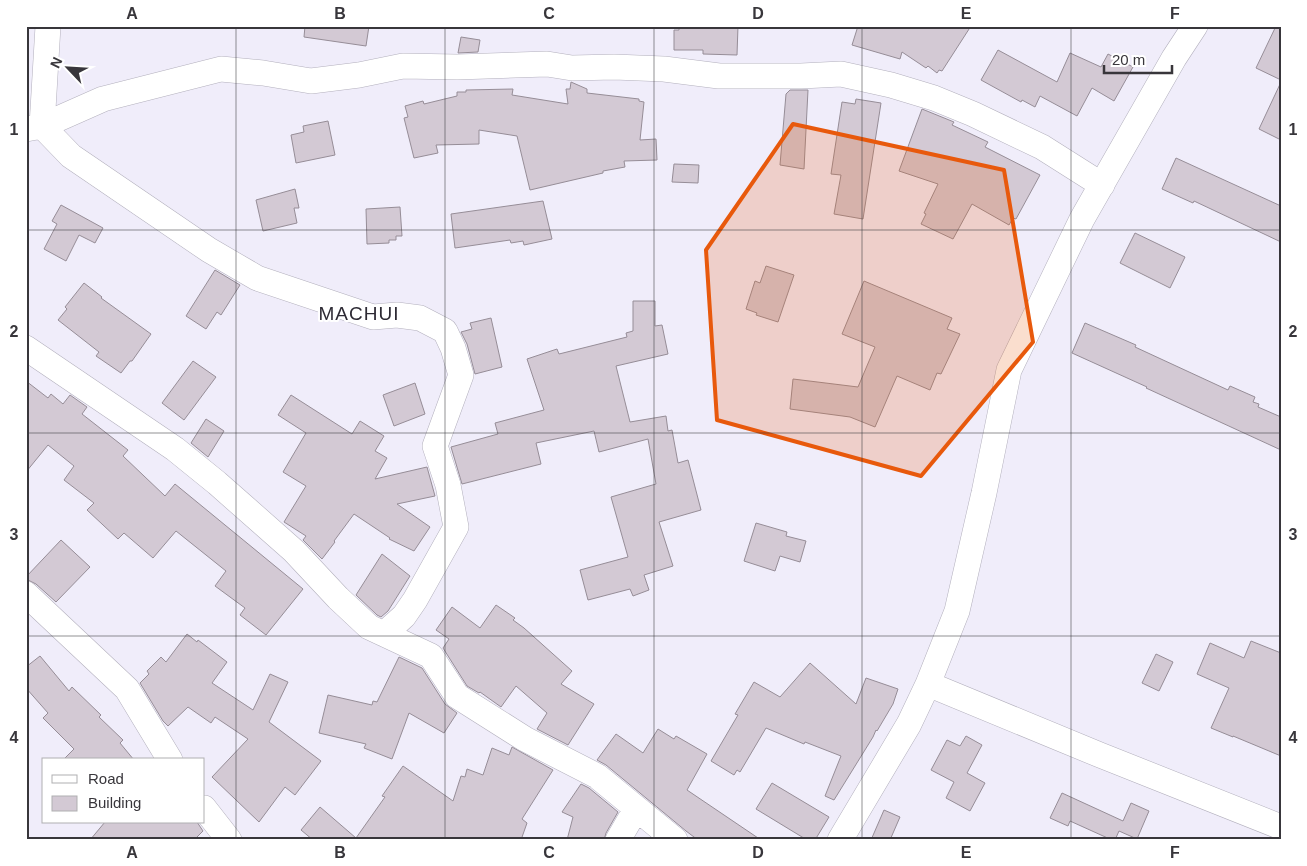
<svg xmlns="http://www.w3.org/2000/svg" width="1307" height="866" font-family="Helvetica,sans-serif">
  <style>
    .building { fill: #d3c9d4; stroke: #968d97 }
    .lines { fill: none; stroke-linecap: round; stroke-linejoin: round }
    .minor-casing { stroke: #b3b0bd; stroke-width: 26 }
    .minor { stroke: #fff; stroke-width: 25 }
    .marked { fill: #e8590c; fill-opacity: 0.2; stroke: #e8590c; stroke-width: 4; stroke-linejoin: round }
    .grid { fill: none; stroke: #38363b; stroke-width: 1; stroke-opacity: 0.55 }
    .labels { text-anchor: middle; stroke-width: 4; stroke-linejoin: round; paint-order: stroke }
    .quarter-label { font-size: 19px; letter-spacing: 1px; fill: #2d2a34; stroke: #fff }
    .neatline { fill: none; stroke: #38363b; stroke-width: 2 }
    .grid-label { font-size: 16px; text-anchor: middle; font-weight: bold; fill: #38363b }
  </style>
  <rect width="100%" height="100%" fill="#f0edfa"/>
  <!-- building -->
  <path class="building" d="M305,26h64l-3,20 -62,-9z
    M679,26h59l-1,29 -34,-1v-4h-29v-20h5z
    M858,26h113l-29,45 -3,-1 -2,3 -9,-7 -2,2 -24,-16 -2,7 -48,-14z
    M1276,26h5v54l-25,-12z
    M461,37l19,3 -2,12 -20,1z
    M998,50l59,32 13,-29 31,14 7,-13 25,13 -19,34 -22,-13 -15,28 -37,-20 -5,11 -13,-7 -1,2 -40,-22z
    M571,82l16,7v4l52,6v2l5,1 -4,38 16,-1 1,21 -33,1 1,6 -22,4v2l-73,17 -13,-54 -38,-6v14l-43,1 2,8 -24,5 -10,-40 4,-1 -3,-11 18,-5 1,3 33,-8v-4h9v-2l47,-1 -1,6 56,9 -2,-15h4z
    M1281,82v58l-22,-11z
    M790,90h18l-4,79 -24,-4 6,-71z
    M856,99l25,4 -18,116 -29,-5 7,-39 -10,-1 11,-72 13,2z
    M922,109l32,13 -2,3 36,17 -3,5 55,28 -24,44 -3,-1 -4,7 -37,-21 -19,35 -32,-15 5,-10 -2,-1 14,-29 -39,-13z
    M328,121l7,34 -39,8 -5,-28 13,-3 -1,-6z
    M1176,158l105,48v36l-87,-41 -1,2 -31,-14z
    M674,164l25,1 -1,18 -26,-1z
    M295,189l4,19h-5l3,15 -34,8 -7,-31z
    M543,201l9,38 -28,6 -1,-4 -12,2 -1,-3 -55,8 -4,-34z
    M61,205l42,23 -8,15 -16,-8 -13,26 -22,-12 13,-25 -5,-3z
    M400,207l2,29h-6v4h-7v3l-22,1 -1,-35z
    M1135,233l50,24 -15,31 -50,-25z
    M766,266l28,9 -16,47 -22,-7 1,-2 -11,-4 9,-28 5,2z
    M215,270l25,15 -19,30 -4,-3 -11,17 -20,-13z
    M864,281l88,37 -5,11 13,5 -19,40 -4,-1 -7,17 -33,-14 -22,51 -25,-10 -60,-8 3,-30 65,8 17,-40 -33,-13z
    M84,283l18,14 -1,1 50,36 -19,27h-2l-9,12 -25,-17 3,-4 -41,-32 9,-11 -2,-2z
    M633,301h22v25l7,-1 6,29 -52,12 14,56 36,-6 2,15 4,-1 6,33 10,-3 13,50 -42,12 14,44 -29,9 5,15 -16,6 -3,-7 -42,11 -8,-30 48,-13 -17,-60 45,-13 -8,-45 -49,13 -5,-21 -58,12 5,21 -79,20 -11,-37 47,-13 -3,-11 49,-13 -17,-51 30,-10 2,5 68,-17 -1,-4 7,-2z
    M491,318l11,49 -27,7 -8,-30 -6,-12 11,-3 -2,-6z
    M1085,323l51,22 -1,2 93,43 2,-4 25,11 -2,5 6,2 -1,3 23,10v33l-135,-62 1,-1 -75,-34z
    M193,361l23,16 -32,43 -22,-17z
    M26,381l22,17 3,-4 12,10 7,-9 17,12 -5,7 46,36 -5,6 42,40 10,-12 128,105 -37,46 -26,-20 5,-7 -30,-22 11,-15 -50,-40 -23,27 -29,-25 -6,6 -31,-29 7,-7 -30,-23 10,-14 -26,-21 -22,27z
    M415,383l10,31 -31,12 -11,-31z
    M291,395l61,39 8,-13 24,15 -9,15 12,7 -12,21 52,-12 8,29 -38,8 33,23 -16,24 -25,-12 1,-1 -36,-24 -20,27 1,1 -13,17 -19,-19 3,-4 -22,-14 22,-36 -23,-14 23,-39 -28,-18z
    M206,419l18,12 -16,26 -17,-14z
    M756,523l31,9 -1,4 20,5 -6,21 -20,-6 -5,15 -31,-10z
    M61,540l29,27 -34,35 -20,-18 -8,-4 -2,-3z
    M382,554l28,22 -22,35 -7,6 -4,-2 -21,-20z
    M496,605l19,13 -2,2 11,8 48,43 -11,13 33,20 -26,41 -31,-16 10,-16 -31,-27 -15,21 -21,-15 -1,1 -12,-7 -24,-38 6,-9 -13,-9 16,-23 28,21z
    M187,634l10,8 1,-2 29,22 -15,21 41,27 17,-36 18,8 -19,40 52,39 -26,34 -10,-8 -26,35 -47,-45 36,-38 -33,-22 -4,6 -23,-16 -20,19 -5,-5 -23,-38 9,-9 -2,-3 14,-14 5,5z
    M1251,641l30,12v103l-48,-20v1l-22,-9 18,-40 -32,-14 13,-31 34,15z
    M1156,654l17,8 -14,29 -17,-8z
    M40,656l29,35 3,-4 29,28 -2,2 24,23 -3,3 14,17h-71l11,-11 -31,-31 5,-5 -22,-25v-21z
    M399,657l23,11 23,36 12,9 -13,20 -35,-20 -17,46 -28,-11 2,-4 -47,-11 9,-38 44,10 1,-4 4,1z
    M810,663l46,41 10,-26 32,11 -5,15 -16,27 -1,-1 -3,7 -39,63 -9,-4 16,-40 -36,-14 -1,2 -38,-16 -26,44 -3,-2 -3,5 -23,-14 27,-46 -3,-1 19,-32 26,15z
    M658,729l16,10 2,-3 31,18 -20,36 74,50h-63l-12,-9 -80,-66 -9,-5 19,-26 27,19z
    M966,736l16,9 -15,28 18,10 -15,28 -24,-13 8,-16 -23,-12 16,-30 13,6z
    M512,747l41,23 -31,49 5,4 -6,17h-208l-12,-10 19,-23 36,31 29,-41 -3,-1 21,-30 50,35 8,-25 4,1 2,-8 16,6 9,-27 17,7z
    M772,783l57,34 -14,23h-8l-51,-31z
    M581,784l8,4 29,24 -12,21 -2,7h-37l6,-23 -11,-5z
    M1062,793l61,28 8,-18 18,8 -12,28 -18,-8 -4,9h-3l-42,-19 -2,5 -18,-8z
    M884,810l16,7 -10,23h-19z
    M105,822h92l6,9 -9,9h-104z"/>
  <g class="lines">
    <!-- minor casing -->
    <g class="minor-casing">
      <path id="minor" d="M48,26l-6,100 29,30 138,94 48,28 116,39 24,-2 23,3 25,13 8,17 8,27 -26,71 13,39 8,42 -41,73 -11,16 -20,18
        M26,129l16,-3 61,-27 118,-30 42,4 48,8 48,-6 44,-9 54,1 90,-3 25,4 42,-1 50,2 55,7h82l40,-2 50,11 43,13 39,16 69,33 60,38
        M26,348l149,101 42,34 77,68 44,47 31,29 62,29 26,40 68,43 72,37 78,64
        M26,594l101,95 43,71
        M928,684l172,71 181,72
        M204,808l25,32
        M618,840l18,-31
        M840,840l69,-116 19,-40 29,-73 27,-118 25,-123 73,-151 92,-161 21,-32"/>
    </g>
    <!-- minor -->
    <use href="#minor" class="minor"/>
  </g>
  <!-- marked area -->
  <path class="marked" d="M793,124l211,46 29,172 -112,134 -204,-56 -11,-170z"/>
  <!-- grid -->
  <path class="grid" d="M236,26v814M445,26v814M654,26v814M862,26v814M1071,26v814M26,230h1255M26,433h1255M26,636h1255"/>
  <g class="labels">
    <!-- quarter labels -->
    <g class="quarter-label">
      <text x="359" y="320">MACHUI</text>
    </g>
  </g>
  <!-- border -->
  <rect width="1307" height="866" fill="none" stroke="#ffffff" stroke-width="55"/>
  <!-- legend -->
  <rect x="42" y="758" width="162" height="65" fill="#ffffff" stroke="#afafb1"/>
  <rect x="52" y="775" width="25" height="8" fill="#ffffff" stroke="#afafb1"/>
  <text x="88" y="784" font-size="15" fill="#38363b">Road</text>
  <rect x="52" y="796" width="25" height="15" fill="#d3c9d4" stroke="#afafb1"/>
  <text x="88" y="808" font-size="15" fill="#38363b">Building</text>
  <!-- north arrow -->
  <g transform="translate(68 68) rotate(295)" stroke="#ffffff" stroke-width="4" paint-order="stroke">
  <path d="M0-4L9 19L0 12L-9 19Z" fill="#38363b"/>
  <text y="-8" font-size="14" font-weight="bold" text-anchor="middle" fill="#38363b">N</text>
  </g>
  <!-- scale -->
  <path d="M1104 65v8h68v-8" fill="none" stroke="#38363b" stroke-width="2.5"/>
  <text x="1112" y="65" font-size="15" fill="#38363b" stroke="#ffffff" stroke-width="4" paint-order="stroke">20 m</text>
  <rect x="28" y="28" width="1252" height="810" class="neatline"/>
  <g class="grid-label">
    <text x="132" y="19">A</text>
    <text x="340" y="19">B</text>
    <text x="549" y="19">C</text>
    <text x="758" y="19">D</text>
    <text x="966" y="19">E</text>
    <text x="1175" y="19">F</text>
    <text x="14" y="135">1</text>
    <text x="1293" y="135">1</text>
    <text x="14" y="337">2</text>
    <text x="1293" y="337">2</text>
    <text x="14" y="540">3</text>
    <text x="1293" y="540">3</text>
    <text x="14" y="743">4</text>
    <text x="1293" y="743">4</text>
    <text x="132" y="858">A</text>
    <text x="340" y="858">B</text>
    <text x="549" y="858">C</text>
    <text x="758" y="858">D</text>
    <text x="966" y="858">E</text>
    <text x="1175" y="858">F</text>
  </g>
</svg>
